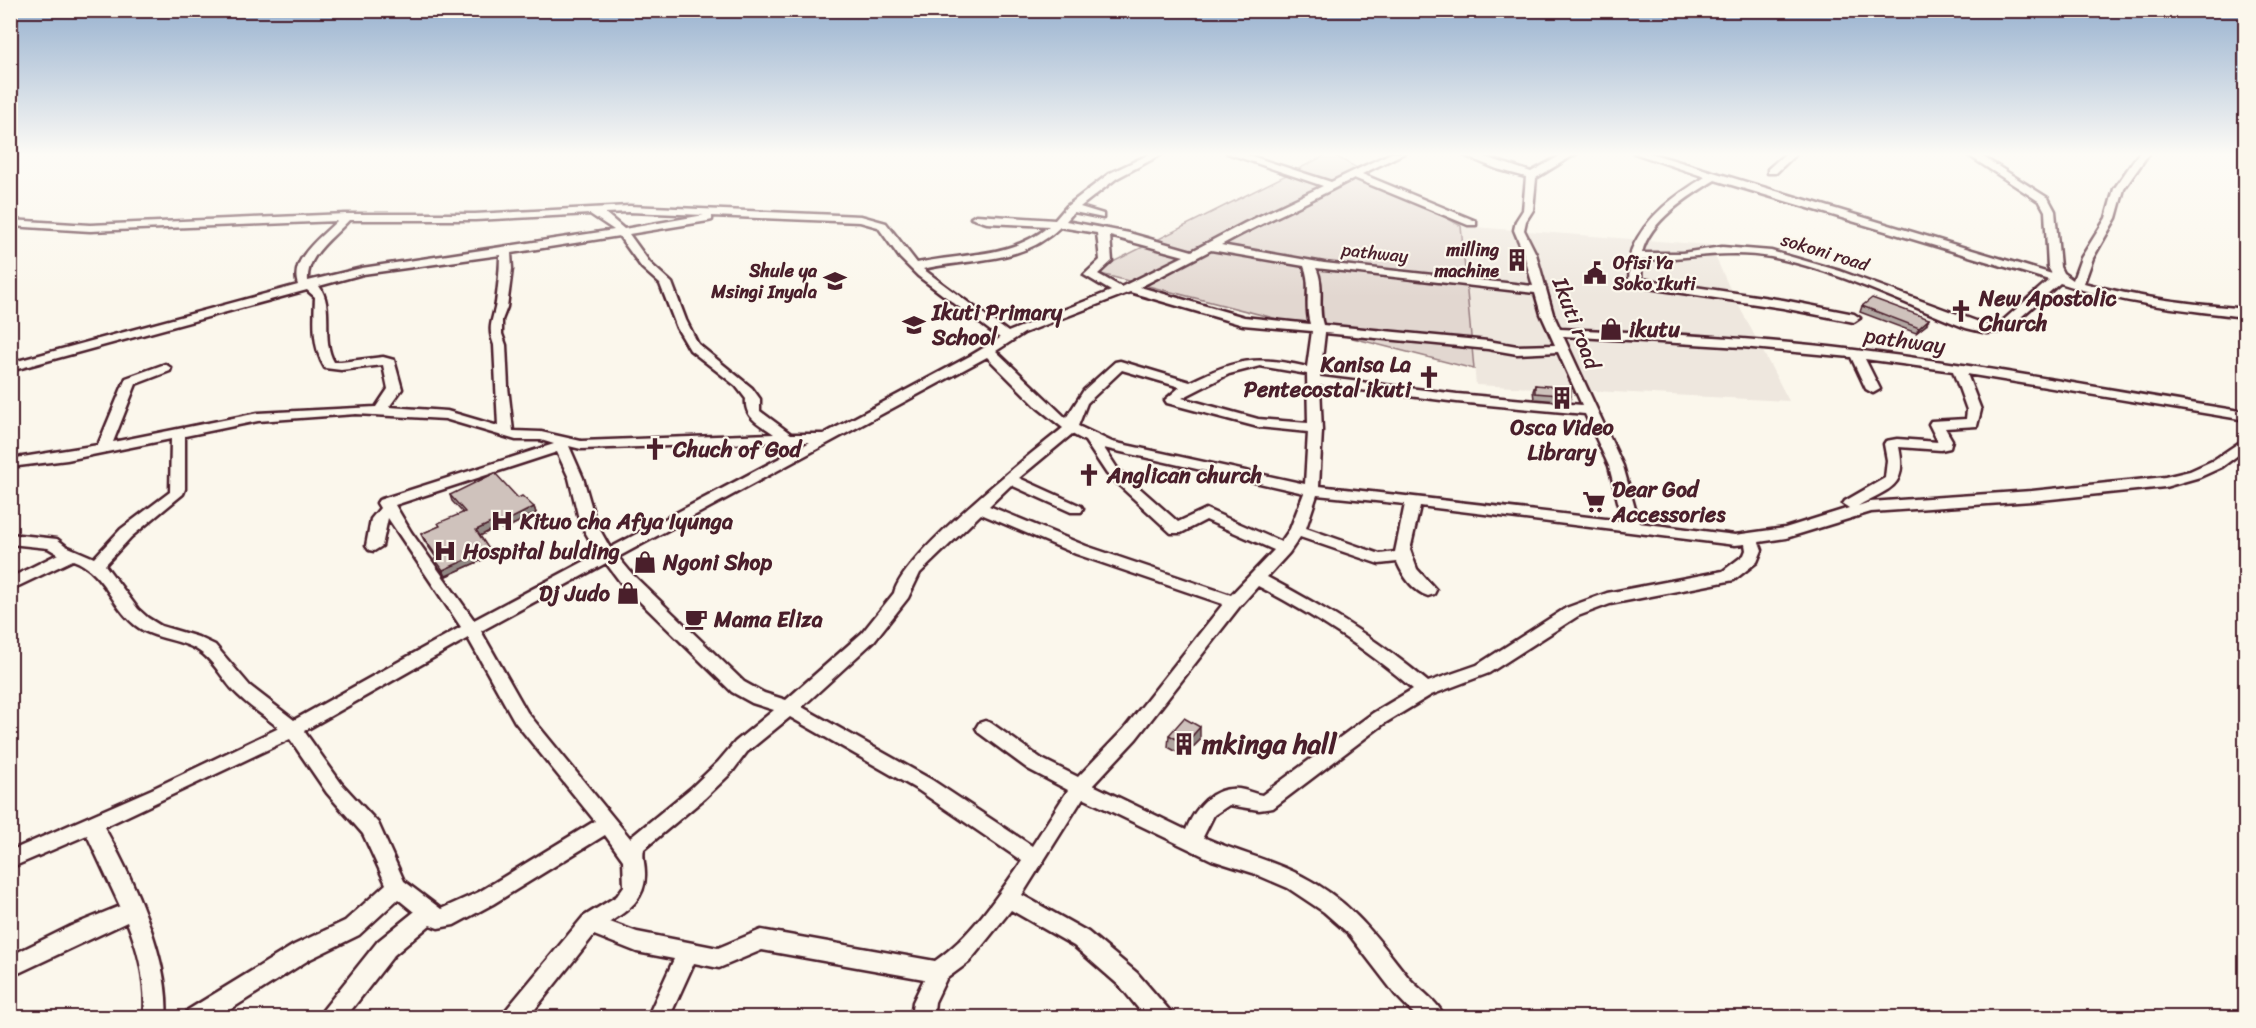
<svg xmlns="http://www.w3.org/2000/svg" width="2256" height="1028" font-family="Sriracha,sans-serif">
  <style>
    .built { fill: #eee7de }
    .green { fill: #e2d7d0; stroke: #967b7e; stroke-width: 1.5 }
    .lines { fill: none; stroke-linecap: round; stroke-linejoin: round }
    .minor-casing { stroke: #4a1f2b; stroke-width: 5 }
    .minor { fill: #fbf7ec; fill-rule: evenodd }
    .wall { fill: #b2a7a2; stroke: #4a1f2b; stroke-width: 1.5 }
    .shaded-wall { fill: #918884; stroke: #4a1f2b; stroke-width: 1.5 }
    .building { fill: #cfc2bc; stroke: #4a1f2b; stroke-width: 1.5 }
    .labels { text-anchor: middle; stroke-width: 4.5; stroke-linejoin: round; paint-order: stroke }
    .far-poi-label { font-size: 18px; font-weight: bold; fill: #4a1f2b; stroke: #fbf7ec; text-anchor: end }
    .far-street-label { font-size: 18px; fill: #4a1f2b; stroke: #fbf7ec }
    .poi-label { font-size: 22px; font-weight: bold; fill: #4a1f2b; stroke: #fbf7ec; text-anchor: start }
    .street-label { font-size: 22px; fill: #4a1f2b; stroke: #fbf7ec }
    .near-poi-label { font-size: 27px; font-weight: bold; fill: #4a1f2b; stroke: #fbf7ec; text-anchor: start }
  </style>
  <rect width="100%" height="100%" fill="#fbf7ec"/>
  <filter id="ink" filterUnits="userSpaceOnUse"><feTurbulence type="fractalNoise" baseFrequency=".0167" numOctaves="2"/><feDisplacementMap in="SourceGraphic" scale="12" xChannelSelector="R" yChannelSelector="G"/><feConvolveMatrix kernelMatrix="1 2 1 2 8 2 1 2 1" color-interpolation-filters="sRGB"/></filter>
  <g filter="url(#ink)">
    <!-- built -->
    <path class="built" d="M1461,226l249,19 20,44 59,112 -313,-16z"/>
    <!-- green -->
    <path class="green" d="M1330,153l131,73 13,143 -381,-97z"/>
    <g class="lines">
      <!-- minor casing -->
      <g class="minor-casing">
        <path id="minor" d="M1152,153h12l-47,25 -37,29 23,7v4l-29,-6 -8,9 63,12 63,18 53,-28 78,-37 -96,-33h15l89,29 60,-29h13l-42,21 114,47v4h-8l-114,-47c-44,24 -90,43 -133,67l103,18 209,23 -9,-32 -10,-24 2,-9 7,-11 3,-33 -29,-8 -36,-15 12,-1 58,19 34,-19h12l-41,25 -3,32 -7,11 -2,9 12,24 17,60 7,15c98,4 197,9 295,21 131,16 260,41 391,62v8l-279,-46 14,36 -4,16 -32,2 7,12 -2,8 -9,2 -42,-3c9,42 -11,41 -41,59l12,-4 162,-11 133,-14 25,-6 22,-10 34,-23v11l-24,18 -22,10 -35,10 -133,14 -161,11 -85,26 -27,4 3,8 -5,12 -23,18 -124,24 -32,12 -89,57 -58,22 -46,28 -112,85 -14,2 -30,-5 -15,10 -11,22c32,15 67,22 99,39 49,25 73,59 106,101 11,13 30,24 37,41h-27l-23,-24 -47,-61 -24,-21 -36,-24 -35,-15 -41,-13 -129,-62 -61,97 66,37 49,41 32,37 3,8h-26l-25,-31 -47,-41 -63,-36 -42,52 -23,17 -11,23 -2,16h-22l2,-16 11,-23 -162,-29 -43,18 -25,-5 -25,55h-22l27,-59 -37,-7 -43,-17 -66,83h-25l3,-8 77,-93 34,-21 7,-10 -1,-26 -18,-25 -112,69 -39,21 -16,3 -8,-3 -36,30 -49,63h-25l3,-8 55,-69 36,-29 -16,-13 -39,36 -49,24 -93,59h-32l3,-8 106,-65 51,-24 41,-37 -23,-50 -36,-41 -37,-54 -186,88c28,49 67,134 62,191h-22c3,-32 -5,-67 -17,-96l-117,55v-21l61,-30 49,-20 -33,-71 -77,33v-17l142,-62 127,-61c-13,-11 -28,-20 -40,-32 -14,-12 -22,-31 -36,-42 -19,-16 -48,-13 -68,-29 -24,-19 -31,-54 -62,-65l-63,30v-12l48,-24 -10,-6 -38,-4v-10l47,5 9,7 28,12 27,-29 49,-37 1,-53 -104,21 -57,7v-8l88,-14 28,-67 39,-14 6,4 -1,3 -34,13 -23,58 145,-29 118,-6 12,-18 -5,-24 -42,5 -16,-2c-13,-21 -11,-47 -10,-71l-8,-7 -297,81v-8l288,-78c-9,-26 23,-48 39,-64l-247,10 -80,-5v-6l80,5 256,-11h129l154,-8 232,10 25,7 31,40c46,-10 95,-5 132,-37l-62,-3 -16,-5 5,-3 79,5 12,-14 43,-33zM629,212l75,3 -80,14 -19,-16zM590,214l24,16 -252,38 -54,13c-2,-26 25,-43 41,-61h126zM712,216l148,6 18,5 22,31 18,18 82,62 -30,18 -146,78h-33l-31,-23v-12l-8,-11 -54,-44 -12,-24 -14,-37 -22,-20 -21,-29 79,-13 4,-1zM1060,227l37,6 3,27 -16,15 27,16 -103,41 -85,-63c48,-11 100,-5 137,-42zM619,236l23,32 18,16 17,44 13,22 46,36 10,13c-2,19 14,25 28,35l-193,7 -40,-9 -28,-1 -5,-44 -2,-42 -4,-11v-14l5,-13 5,-38 -1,-16zM1110,236l74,20 -63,31 -23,-13 14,-13zM1211,250l93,16c8,19 0,38 6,58l-66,-7 -104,-30zM500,255c0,16 -2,32 -4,48 -3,18 -9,23 -2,42l4,81 -51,-15 -58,-4 13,-18 -8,-29 -11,-3 -42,5h-7c-14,-24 1,-55 -15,-76l44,-12zM1316,268l219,25 6,21 14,31 -38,1 -29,-5 -165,-16c-6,-19 2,-39 -7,-57zM1130,292l113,33 69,6 -5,36c-51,-12 -71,-8 -117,15l-70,-21 -5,1 -31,28 -18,28 -70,-67 28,-18zM1325,333l163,16 29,5 41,-2 24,53 -125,-11 -137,-17zM1563,336l179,11 109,10 15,32 7,4 7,-4 -15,-30 88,12 14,39 -1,9 -35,2 -2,3 9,18 -41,-3 -11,2 -2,3 3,16 -2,18 -40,23 -2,3 6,4 -64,20 -50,7 -96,-12 -16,-57zM987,357l51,51 25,20c-35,28 -160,127 -169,165l-32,40 -76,67 -22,-7 -20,-11 -111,-107 -15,-18zM1260,366l47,8 1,49 -50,-4 -76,-21 47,-24zM1122,370l58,17 -15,13 2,3 91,24 50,5 -3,52 -193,-42 -34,-16 9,-23zM1320,385l137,17 128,12 24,52 14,55 -304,-35 3,-55zM356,414l89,5 71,21h25l13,4 -175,56 -2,3 3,5 -9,11 -5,27 3,4 5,1 8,-5 6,-28 73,109 -167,93 -44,-34 -35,-41 -17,-8 -37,-11 -13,-8 -10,-9 -33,-44 26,-28 52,-43 2,-5v-53l73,-15zM1072,434l13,7 22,33 64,59h10l25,-13 68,30 -43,45 -145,-49 -97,-40 22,-21 60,27h10l2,-3 -2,-3 -62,-28zM786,442h24l-200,106 -14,-25 -13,-45 -14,-32 12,3zM1104,448l4,1 196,44 -14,36 -9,13 -75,-33 -28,13 -61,-54zM557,452l12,26 11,45 18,31 -124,66 -63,-88 -16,-27zM1317,495l88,9 -10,48 -15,2 -74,-26zM1420,506l315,39 10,-1 1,6 -2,5 -21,16 -116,22 -41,15 -89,57 -49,17c-49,-42 -104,-75 -161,-105l22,-24 11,-16 79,27 18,-2c6,14 16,29 31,34l6,-2 2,-4 -19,-21 -7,-19zM981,514l95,40 147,50 -99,125 -46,48 -36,-18 -51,-36 -6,-2 -6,2 -3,5 3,5 49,36 40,21 -36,56 -100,-66 -130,-73 72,-66 34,-43 12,-25zM606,563l15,20 111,109 20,11 22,7 -39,32 -17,20 -27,26 -61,50 -103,-126 -46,-81zM1258,586c55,29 108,62 155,103l-40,24 -111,82c-8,-1 -15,-5 -23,-6 -27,-3 -44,19 -53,41l-93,-45 43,-46 104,-133zM468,638l47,84 80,99 -116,71 -38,17 -37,-28 -26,-58 -37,-40 -37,-52zM790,717l128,73 104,71c-25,36 -51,75 -87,100l-174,-31 -43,18 -81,-16 -27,-10c19,-12 36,-24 35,-49 0,-10 -3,-15 -1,-24l61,-51 27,-26 15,-20z
          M1634,153h16l402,121 -4,-7 -3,-56 -5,-9 -75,-49h12l71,45 7,13 5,56 3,6 10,7 8,-22 25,-40 8,-29 25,-36h10l-25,36 -8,29 -23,40 -9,25c53,15 107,21 162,26v8c-63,-7 -127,-14 -186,-34l-55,48 -18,2 -21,-5c-63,-25 -130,-58 -195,-71 -43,-8 -86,2 -129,3l-1,19 142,21 71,14 6,4 -6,4 -71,-14 -135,-20 -19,-7c1,-10 0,-24 3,-32 15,-34 44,-54 73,-72zM1715,180l334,100 -51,45h-11l-147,-54 -69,-20 -49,-4 -40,6h-40c7,-32 47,-57 73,-73z
          M1786,153h11l-21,20h-8v-4z"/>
      </g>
      <!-- minor -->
      <use href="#minor" class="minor"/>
    </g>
    <!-- wall -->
    <path class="wall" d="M1862,306l67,13 -3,6 -10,8 -56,-21z
      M1535,385l36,11 -1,6 -36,-3 -1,-8z
      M450,495l68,3 16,9 2,6 -33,17 -4,-4 -19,10 8,12 3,6 -9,6 -36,16 -8,-10 -3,-7h2l-13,-19 -3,-6 19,-8 23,-13 -11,-12z
      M1169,735l31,5 -16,16 -16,-9z"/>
    <!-- shaded-wall -->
    <path class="shaded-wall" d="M1929,319l-3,6 -10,8 3,-5z
      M534,507l2,6 -33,17 -3,-6z
      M497,520l2,6 -21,11 -2,-7z
      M488,548l3,6 -9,6 -36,16 -3,-6z
      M1200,727v13l-16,16 1,-12z"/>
    <!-- building -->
    <path class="building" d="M1872,298l57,21 -10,9 -57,-22z
      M1535,385l36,3v8l-36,-3z
      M495,473l23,25 4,-2 12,11 -34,17 -3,-4 -21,10 12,18 -9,6 -36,16 -8,-11 3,-1 -17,-24 19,-8 -2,-3 27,-11 -15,-17z
      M1184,718l16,9 -15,17 -16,-9z"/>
  </g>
  <!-- sky -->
  <linearGradient id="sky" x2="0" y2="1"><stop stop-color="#97b1cf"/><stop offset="0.52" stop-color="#fdfbf6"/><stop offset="1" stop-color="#fdfbf6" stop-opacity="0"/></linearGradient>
  <rect width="2256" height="297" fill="url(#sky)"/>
  <!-- icons -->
  <defs>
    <g id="building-bare" transform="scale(1.8)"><path d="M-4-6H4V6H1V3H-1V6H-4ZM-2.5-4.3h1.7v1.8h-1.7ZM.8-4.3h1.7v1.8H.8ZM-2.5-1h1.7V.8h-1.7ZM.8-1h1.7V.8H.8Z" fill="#4a1f2b" stroke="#fbf7ec" stroke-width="2.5" paint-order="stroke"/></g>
    <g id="civic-bare" transform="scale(1.8)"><path d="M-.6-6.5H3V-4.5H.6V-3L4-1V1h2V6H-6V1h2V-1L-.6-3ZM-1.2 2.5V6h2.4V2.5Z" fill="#4a1f2b" stroke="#fbf7ec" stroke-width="2.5" paint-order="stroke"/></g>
    <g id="school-bare" transform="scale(1.8)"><path d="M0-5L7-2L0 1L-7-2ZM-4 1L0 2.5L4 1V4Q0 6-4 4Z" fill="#4a1f2b" stroke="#fbf7ec" stroke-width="2.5" paint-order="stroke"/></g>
    <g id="church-bare" transform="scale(1.8)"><path d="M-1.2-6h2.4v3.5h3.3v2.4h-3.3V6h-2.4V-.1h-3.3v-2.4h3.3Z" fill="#4a1f2b" stroke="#fbf7ec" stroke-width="2.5" paint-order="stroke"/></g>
    <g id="shop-bare" transform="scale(1.8)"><path d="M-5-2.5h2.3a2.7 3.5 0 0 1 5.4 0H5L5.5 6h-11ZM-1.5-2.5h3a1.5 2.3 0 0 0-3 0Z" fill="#4a1f2b" stroke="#fbf7ec" stroke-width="2.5" paint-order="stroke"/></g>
    <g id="supermarket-bare" transform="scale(1.8)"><path d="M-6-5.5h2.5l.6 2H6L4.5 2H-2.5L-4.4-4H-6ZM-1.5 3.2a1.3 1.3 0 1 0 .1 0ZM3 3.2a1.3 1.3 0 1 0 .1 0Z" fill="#4a1f2b" stroke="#fbf7ec" stroke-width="2.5" paint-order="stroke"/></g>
    <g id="hospital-bare" transform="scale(1.8)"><path d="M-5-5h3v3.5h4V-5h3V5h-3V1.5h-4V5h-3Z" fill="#4a1f2b" stroke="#fbf7ec" stroke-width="2.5" paint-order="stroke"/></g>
    <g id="cafe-bare" transform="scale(1.8)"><path d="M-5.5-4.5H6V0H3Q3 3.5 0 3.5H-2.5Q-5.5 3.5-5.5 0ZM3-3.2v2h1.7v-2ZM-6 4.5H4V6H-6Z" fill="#4a1f2b" stroke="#fbf7ec" stroke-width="2.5" paint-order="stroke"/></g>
  </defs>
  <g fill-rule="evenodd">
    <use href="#building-bare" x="1517" y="260"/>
    <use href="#civic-bare" x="1595" y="273"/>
    <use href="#school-bare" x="835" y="281"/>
    <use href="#church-bare" x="1961" y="311"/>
    <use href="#school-bare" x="914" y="325"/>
    <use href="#shop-bare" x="1611" y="329"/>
    <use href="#church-bare" x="1429" y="377"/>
    <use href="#building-bare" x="1562" y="398"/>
    <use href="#church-bare" x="655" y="449"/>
    <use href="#church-bare" x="1089" y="475"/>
    <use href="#supermarket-bare" x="1594" y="502"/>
    <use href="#hospital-bare" x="502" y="521"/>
    <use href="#hospital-bare" x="445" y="551"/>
    <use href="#shop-bare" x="645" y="562"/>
    <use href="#shop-bare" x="628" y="593"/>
    <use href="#cafe-bare" x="696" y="619"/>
    <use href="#building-bare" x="1184" y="744"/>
  </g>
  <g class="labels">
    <!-- far-poi labels -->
    <g class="far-poi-label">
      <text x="1499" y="256">milling<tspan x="1499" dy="21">machine</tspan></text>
      <text x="1613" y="269" text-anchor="start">Ofisi Ya<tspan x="1613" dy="21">Soko Ikuti</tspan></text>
      <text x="817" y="277">Shule ya<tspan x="817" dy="21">Msingi Inyala</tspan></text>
    </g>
    <!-- far-street labels -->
    <g class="far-street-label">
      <text transform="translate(1825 252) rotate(17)" y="6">sokoni road</text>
      <text transform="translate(1375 253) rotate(6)" y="6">pathway</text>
    </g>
    <!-- poi labels -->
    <g class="poi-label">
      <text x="1979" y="306">New Apostolic<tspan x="1979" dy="25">Church</tspan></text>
      <text x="932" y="320">Ikuti Primary<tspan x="932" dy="25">School</tspan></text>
      <text x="1629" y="337">ikutu</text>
      <text x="1411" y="372" text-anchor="end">Kanisa La<tspan x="1411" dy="25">Pentecostal ikuti</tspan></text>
      <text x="1562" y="435" text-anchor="middle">Osca Video<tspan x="1562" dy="25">Library</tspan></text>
      <text x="673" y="457">Chuch of God</text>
      <text x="1107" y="483">Anglican church</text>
      <text x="1612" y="497">Dear God<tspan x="1612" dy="25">Accessories</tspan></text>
      <text x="520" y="529">Kituo cha Afya Iyunga</text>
      <text x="463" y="559">Hospital bulding</text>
      <text x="663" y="570">Ngoni Shop</text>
      <text x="610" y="601" text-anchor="end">Dj Judo</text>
      <text x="714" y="627">Mama Eliza</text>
    </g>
    <!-- street labels -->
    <g class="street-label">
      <text transform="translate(1577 323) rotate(69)" y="8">Ikuti road</text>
      <text transform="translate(1905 340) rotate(8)" y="8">pathway</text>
    </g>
    <!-- near-poi labels -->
    <g class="near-poi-label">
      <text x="1202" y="753">mkinga hall</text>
    </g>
  </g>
  <!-- margin -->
  <rect width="2256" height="1028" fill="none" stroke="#fbf7ec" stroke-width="36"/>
  <rect x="18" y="18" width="2220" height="992" fill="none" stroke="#4a1f2b" stroke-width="2" filter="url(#ink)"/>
</svg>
